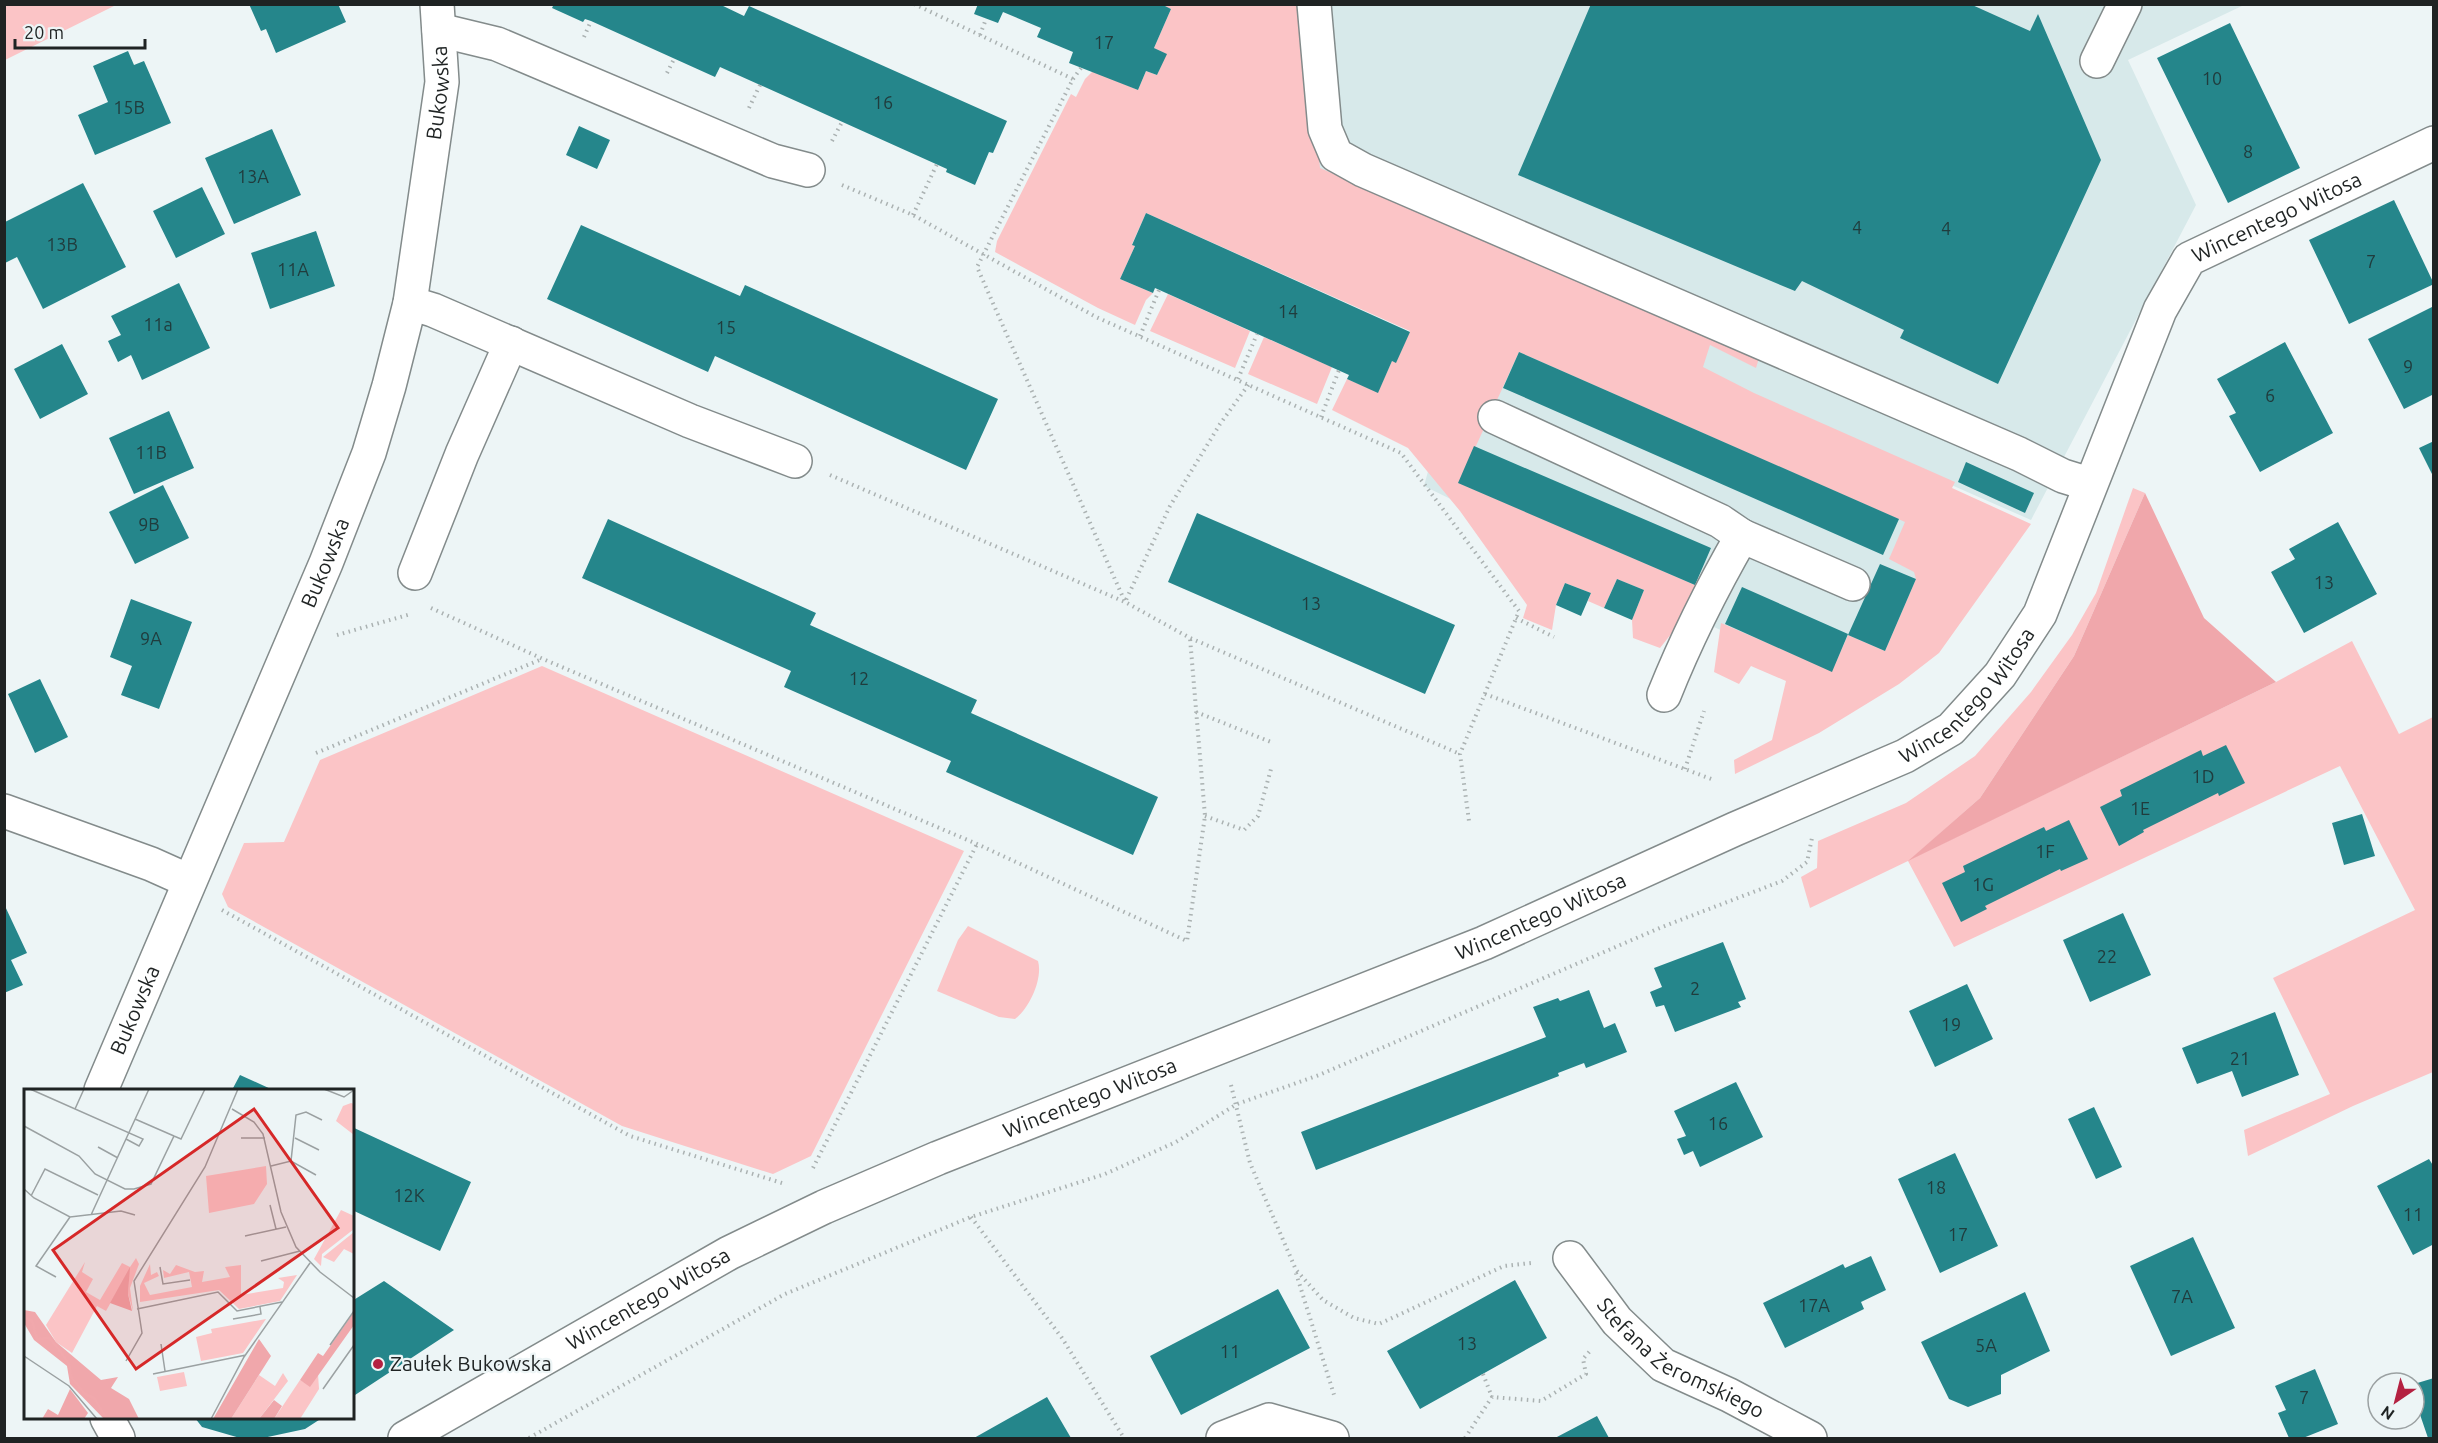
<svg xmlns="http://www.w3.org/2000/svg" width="2438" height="1443" font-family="Ubuntu,sans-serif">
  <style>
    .built { fill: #d7e9ea }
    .green { fill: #fbc4c6 }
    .forest { fill: #f0a7ab }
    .building { fill: #25868b }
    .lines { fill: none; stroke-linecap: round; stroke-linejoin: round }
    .minor-casing { stroke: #838b8b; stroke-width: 36 }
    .path { stroke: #abb2b2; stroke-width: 4; stroke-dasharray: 1.5 4.5; stroke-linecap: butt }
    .minor { stroke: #fff; stroke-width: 33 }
    .poi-dot { fill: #b42141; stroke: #edf5f6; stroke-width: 2 }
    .labels { text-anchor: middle; stroke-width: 4.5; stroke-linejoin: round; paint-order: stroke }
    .number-label { font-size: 18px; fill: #203c3d }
    .street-label { font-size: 21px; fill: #1f2323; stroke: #edf5f6 }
    .poi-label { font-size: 21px; fill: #1f2323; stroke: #edf5f6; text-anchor: start }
    .inset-river { fill: none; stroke: #f1a8ac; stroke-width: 3 }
    .inset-road { fill: none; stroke: #9ba1a2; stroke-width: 1.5 }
    .view { fill: #d62828; fill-opacity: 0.15; stroke: #d62828; stroke-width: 3 }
    .inset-edge { fill: none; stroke: #1f2323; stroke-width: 3 }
  </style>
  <rect width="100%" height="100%" fill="#edf5f6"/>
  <!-- built -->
  <path class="built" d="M1282,5h962l-116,55 68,145 -165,315 -727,-320z
    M1475,300l454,203 -3,76 -25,71 -60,36 -172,-80 -245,-120z"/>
  <!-- green -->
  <path class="green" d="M5,4h111v1l-111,55z
    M1161,5h143l16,163 439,190 -3,10 -46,-23 -7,22 51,26 201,89 -3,6 79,36 -92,129 -40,31 -80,49 -84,41 -1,-14 38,-20 14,-59 -35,-15 -12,18 -25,-12 7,-49 111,48 16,-36 37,16 31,-72 -2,-7 -25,-13 16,-37 -386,-170 -60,131 236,102 -16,39 -19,24 -27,-10 -1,-18 12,-30 -27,-11 -13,29 -16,-7 3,-8 -26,-10 -9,22 -4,25 -29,-12 4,-13 -67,-94 -52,-63 -76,-38 15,-31 31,13 14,-31 4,1 14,-31 -264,-118 -14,31 3,2 -15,33 33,14 -7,7 -11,25 -37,-17 -103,-56 2,-11 74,-147 5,3 9,-18 8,-8 45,19 8,-19 11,4 9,-21 -12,-6 17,-39z
    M1168,294l82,37 -15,37 -85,-37z
    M1264,337l68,30 -15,37 -69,-30z
    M2133,488l12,5 -71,163 -94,142 -69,61 365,-177 76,-41 47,93 34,-17v355l-80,34 -105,50 -4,-26 86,-36 -57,-116 142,-68 -75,-144 -386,181 -46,-86 -98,47 -9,-31 16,-9 1,-27 88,-38 69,-47 56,-64 41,-57 24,-42z
    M542,666l422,185 -153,305 -38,18 -151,-48 -394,-219 -6,-13 22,-51 40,-1 36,-82z
    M968,926l70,35c5,17 -8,47 -23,58l-16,-2 -62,-26 21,-51z"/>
  <!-- forest -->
  <path class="forest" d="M2145,493l59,125 72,64 -368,179 72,-63 94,-142z"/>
  <!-- building -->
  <path class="building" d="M249,4h89l8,18 -70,31 -10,-24 -5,2z
    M554,4h165l25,12 5,-10 258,115 -14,32 -4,-1 -14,33 -29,-13 1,-3 -227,-102 -5,10 -124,-56 -6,-2 -2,3 -31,-14z
    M978,4h183l10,5 -17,39 13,6 -10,21 -11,-4 -8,19 -69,-27 4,-11 -36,-15 4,-9 -38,-16 -5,11 -24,-9z
    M1591,4h379l60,27 8,-17 63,146 -103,224 -98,-46 4,-8 -102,-49 -7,10 -277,-116z
    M2230,23l70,145 -72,35 -71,-145z
    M128,51l6,14 10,-4 27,62 -76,32 -17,-40 30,-13 -15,-36z
    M579,126l31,14 -13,29 -31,-14z
    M272,129l29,66 -67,29 -29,-66z
    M83,183l43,84 -83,42 -26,-52 -12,6v-41z
    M202,187l23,47 -49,24 -23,-47z
    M2394,200l40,84 -85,40 -40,-84z
    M1146,213l264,119 -14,31 -4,-2 -14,32 -31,-14 2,-4 -194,-87 -2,5 -33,-14 15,-33 -3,-1z
    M581,225l159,71 5,-11 253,114 -32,71 -251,-114 -7,16 -161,-73z
    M316,231l19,55 -65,23 -19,-56z
    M179,283l31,65 -68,32 -11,-25 -13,7 -10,-21 13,-6 -10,-19z
    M2434,306v88l-30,15 -36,-70z
    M2285,342l48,91 -73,39 -31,-56 7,-3 -19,-34z
    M62,344l26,50 -48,25 -26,-50z
    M1519,352l380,167 -16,36 -380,-167z
    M169,411l25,57 -60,26 -25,-56z
    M2434,441v37l-15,-30z
    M1474,446l237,102 -16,37 -237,-102z
    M1966,462l68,31 -9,20 -67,-31z
    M163,485l26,53 -54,26 -26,-52z
    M1197,513l258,112 -30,69 -257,-112z
    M608,519l208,94 -6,12 167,75 -6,13 187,84 -25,58 -187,-83 5,-11 -167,-74 7,-16 -209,-93z
    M2338,522l39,72 -73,39 -33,-61 24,-13 -6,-10z
    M1880,564l36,15 -31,72 -37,-16z
    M1617,579l27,11 -12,30 -28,-12z
    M1565,583l26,10 -10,23 -25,-11z
    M1742,587l106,47 -16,38 -107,-48z
    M131,599l61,23 -33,87 -38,-14 11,-29 -22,-9z
    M40,679l28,58 -33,16 -27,-59z
    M2226,745l19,38 -26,13 -1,-3 -75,37 1,2 -25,14 -19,-39 22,-11 -2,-6 81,-40 2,6z
    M2362,814l13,42 -31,9 -12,-42z
    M2069,820l19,39 -27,12 -1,-2 -75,37 2,3 -26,13 -19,-39 23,-11 -2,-6 81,-39 2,4z
    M4,904l23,49 -16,7 12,25 -19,8z
    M2123,913l28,62 -61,27 -27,-62z
    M1723,942l23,57 -8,3 3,5 -66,25 -11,-27 -8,2 -6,-15 12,-5 -8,-19z
    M1967,984l26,55 -58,28 -26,-56z
    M1589,990l15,38 11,-5 12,29 -41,16 -2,-5 -26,10 1,3 -243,94 -15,-38 245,-95 -13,-30 25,-9 2,3z
    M2275,1012l24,63 -57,22 -10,-26 -35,13 -15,-36z
    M240,1075l33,15h-41z
    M1736,1082l27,55 -63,30 -7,-16 -9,4 -7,-16 9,-3 -12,-25z
    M2094,1107l28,60 -26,12 -28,-60z
    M352,1127l119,55 -31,69 -88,-41z
    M1955,1153l43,93 -58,27 -42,-94z
    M2429,1159l5,8v77l-21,11 -36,-69z
    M2193,1237l42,91 -64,28 -41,-90z
    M1871,1256l15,34 -25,12 3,7 -79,39 -22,-45 80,-39 2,4z
    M1515,1280l32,58 -127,71 -33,-58z
    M384,1281l70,49 -102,67v-96z
    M1278,1289l32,59 -129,67 -31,-59z
    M2025,1292l25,59 -49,24v19l-33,13 -19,-8 -28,-57z
    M2315,1369l23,55 -35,14h-14l-11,-25 8,-3 -11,-24z
    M2434,1378v60h-6l-14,-41v-13z
    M1047,1397l24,41h-97z
    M1597,1416l12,22h-54z
    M195,1418h127l-17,11 -42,9h-23l-38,-11z"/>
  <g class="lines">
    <!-- minor casing -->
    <g class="minor-casing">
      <g id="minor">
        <path d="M1314,4l11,125 11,26 27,15 656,284 44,22 26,8"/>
        <path d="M439,30l58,14 276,117 35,9"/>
        <path d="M2097,61l28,-57"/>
        <path d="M410,303l23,7 257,111 105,40"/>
        <path d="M1495,417l225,104 22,15c-30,52 -56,104 -78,159"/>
        <path d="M1742,536l111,48"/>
        <path d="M415,573l47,-119 49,-111"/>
        <path d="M4,811l147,53 38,17"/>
        <path id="s1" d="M101,1090l225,-527 43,-110 20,-67 21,-83 32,-221 -5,-78"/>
        <path id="s2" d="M1570,1258l47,63 46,44 66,30 81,43"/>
        <path d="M107,1418l11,20"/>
        <path id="s3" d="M405,1438l324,-185 95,-46 114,-49 546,-215 251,-114 170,-73 46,-27 49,-54 40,-61 120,-304 29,-51 245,-116"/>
        <path d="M1223,1438l46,-18 63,18"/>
      </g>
    </g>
    <!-- path -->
    <path class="path" d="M914,4l159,75 -96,188 148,335 45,-96 50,-82 29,-40
      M980,35l6,-16
      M584,37l7,-16
      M667,73l7,-14
      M1073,79l8,-11
      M749,108l11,-23
      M832,141l10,-19
      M842,185l71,30 183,102 305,136 118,158 -59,143 9,67
      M913,215l24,-51
      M1140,336l19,-46
      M1238,379l19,-45
      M1321,417l18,-47
      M830,475l295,127 65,36 270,116
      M431,608l112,51 434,185 210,97 18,-125 -15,-178
      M1516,618l38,19
      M337,635l74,-21
      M1485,694l229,86
      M1196,712l75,30
      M316,753l226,-94
      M1685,769l19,-58
      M1205,816l39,14 14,-14 13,-47
      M222,910l408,226 152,47
      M1231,1085l19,78 46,107 27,30 31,18 25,6 125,-58 27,-3
      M813,1168l164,-324
      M971,1217l91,121 62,100
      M1296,1273l39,125
      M1483,1374l9,23
      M529,1438l256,-144 186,-77 134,-43 71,-32 61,-38 82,-29 343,-148 120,-46 25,-19 5,-24
      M1465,1438l27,-41 49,4 45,-27 -3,-15 7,-8"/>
    <!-- minor -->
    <use href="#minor" class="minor"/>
  </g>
  <!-- markers -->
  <circle class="poi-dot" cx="378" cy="1364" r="6"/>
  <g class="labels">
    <!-- number labels -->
    <g class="number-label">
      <text x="1104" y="49">17</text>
      <text x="2212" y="85">10</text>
      <text x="883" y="109">16</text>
      <text x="129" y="114">15B</text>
      <text x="2248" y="158">8</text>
      <text x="253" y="183">13A</text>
      <text x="1857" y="234">4</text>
      <text x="1946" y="235">4</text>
      <text x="62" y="251">13B</text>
      <text x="2371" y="268">7</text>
      <text x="293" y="276">11A</text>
      <text x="1288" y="318">14</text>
      <text x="158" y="331">11a</text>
      <text x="726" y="334">15</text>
      <text x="2408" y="373">9</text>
      <text x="2270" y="402">6</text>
      <text x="151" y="459">11B</text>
      <text x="149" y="531">9B</text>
      <text x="2324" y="589">13</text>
      <text x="1311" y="610">13</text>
      <text x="151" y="645">9A</text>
      <text x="859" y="685">12</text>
      <text x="2203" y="783">1D</text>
      <text x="2140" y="815">1E</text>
      <text x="2045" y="858">1F</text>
      <text x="1983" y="891">1G</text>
      <text x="2107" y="963">22</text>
      <text x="1695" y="995">2</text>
      <text x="1951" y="1031">19</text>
      <text x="2240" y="1065">21</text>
      <text x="1718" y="1130">16</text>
      <text x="1936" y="1194">18</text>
      <text x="409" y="1202">12K</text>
      <text x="2413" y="1221">11</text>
      <text x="1958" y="1241">17</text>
      <text x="2182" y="1303">7A</text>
      <text x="1814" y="1312">17A</text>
      <text x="1467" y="1350">13</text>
      <text x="1986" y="1352">5A</text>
      <text x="1230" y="1358">11</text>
      <text x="2304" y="1404">7</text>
    </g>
    <!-- street labels -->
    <g class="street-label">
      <text dy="7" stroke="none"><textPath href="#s1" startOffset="1059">Bukowska</textPath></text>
      <text dy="7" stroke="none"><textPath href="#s3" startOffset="2332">Wincentego Witosa</textPath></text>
      <text dy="7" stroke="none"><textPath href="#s1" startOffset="573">Bukowska</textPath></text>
      <text dy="7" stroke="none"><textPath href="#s3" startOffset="1738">Wincentego Witosa</textPath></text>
      <text dy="7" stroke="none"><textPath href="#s3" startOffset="1252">Wincentego Witosa</textPath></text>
      <text dy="7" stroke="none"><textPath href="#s1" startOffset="87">Bukowska</textPath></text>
      <text dy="7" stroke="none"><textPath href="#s3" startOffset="766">Wincentego Witosa</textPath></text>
      <text dy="7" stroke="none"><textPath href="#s3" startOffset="280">Wincentego Witosa</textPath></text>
      <text dy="7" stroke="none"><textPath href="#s2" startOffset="153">Stefana Żeromskiego</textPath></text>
    </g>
    <!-- poi labels -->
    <g class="poi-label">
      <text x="390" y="1371">Zaułek Bukowska</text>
    </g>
  </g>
  <!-- overview -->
  <g transform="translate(24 1089)">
    <rect width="330" height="330" fill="#edf5f6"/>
    <path d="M327,14l3,1v31l-18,-14 7,-15zM242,77l1,18 -13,20 -45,9 -3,-37zM317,121l13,6v13l-32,25 -1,12 -7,-7zM330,143v22l-10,-5 -10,13 -11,-5zM112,169l3,6 -9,24 3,23 -5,-17 1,-24 -23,41 -9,-5 -25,47 -16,-11 -10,-17 39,-63 -3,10 11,7 -7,13 14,8 22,-37 8,4zM126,175l1,11 6,-3 2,4 -15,7 6,12 42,-8 -3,-15 -25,6 -1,-8 7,4 6,-9 19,7 9,-1 -2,11 28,-5 -5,-10 16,-2v30l42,-7 1,-6 -6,-4 19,-3 -17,26 -41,8 -20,-19 -79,12v-16zM242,230l-23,34 -42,8 -5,-24 16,-4 -1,-4zM160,283l3,14 -27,5 -3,-14zM259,284l5,8 -29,38h-28l28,-44 16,11zM294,285l1,15 -19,30h-26l26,-39 10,6z" fill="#fbc4c6"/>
    <path d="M106,178l-2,27 4,17 -22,-8zM0,221l11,2 21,30 45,38 17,-3 -7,11 18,11 10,20h-35l-34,-35 -3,-18 -33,-26 -10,-17zM330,223v13l-44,62 -10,-7 18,-27 5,3zM235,250l12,17 -40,63h-18zM46,300l18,24 -4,6h-42l6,-10 10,6zM250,311l8,6 -8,13h-15z" fill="#f0a7ab"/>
    <path class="inset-river" d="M0,228l8,4 5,18 12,-1 11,13 9,13 2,13 14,17 9,4 13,21"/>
    <path class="inset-road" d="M6,0l113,50 -4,7 -13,-7M300,0l20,8 10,-7M51,20l9,-20M208,20l22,13 9,12 18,78 15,35 24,25 34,26M111,30l39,17M0,37l55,30 16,18 30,15h9l17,-5 23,-48 7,3 24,-50M217,49h24M271,49l24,12M74,58l20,11M267,72l5,-46 10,-3 16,8M247,77l20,-5 25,14M0,100l10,9 36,19 51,-6 14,4M7,107l14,-27 53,26M246,116l6,24M67,126l58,-126M221,147l41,-9M237,172l39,-10M136,178l3,17 27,-4M32,188l-20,-11 34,-49M113,220l81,-17 19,19 45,-9M209,230l28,-5 -1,-7M137,255l4,27M306,256l24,-34M0,267l45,30 28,33M102,272l16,-28 -8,-52 71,-114 33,-78M129,285l93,-19M299,300l31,-44M187,330l33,-62 66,-94"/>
    <path class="view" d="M230,20l84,119 -202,141 -83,-119z"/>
    <rect width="330" height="330" class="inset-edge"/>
  </g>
  <!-- border -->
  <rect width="2438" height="1443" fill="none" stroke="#1f2323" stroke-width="12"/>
  <!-- north arrow -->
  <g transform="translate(2396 1401) rotate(215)"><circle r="28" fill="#edf5f6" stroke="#9ba1a2" stroke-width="1.5"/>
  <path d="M0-4.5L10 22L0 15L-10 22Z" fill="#b42141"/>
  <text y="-9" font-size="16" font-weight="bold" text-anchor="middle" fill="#1f2323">N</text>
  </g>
  <!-- scale -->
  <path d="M15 39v9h130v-9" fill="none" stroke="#1f2323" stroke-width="3"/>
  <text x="24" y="39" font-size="18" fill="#1f2323" stroke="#edf5f6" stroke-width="4.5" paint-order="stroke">20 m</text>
</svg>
